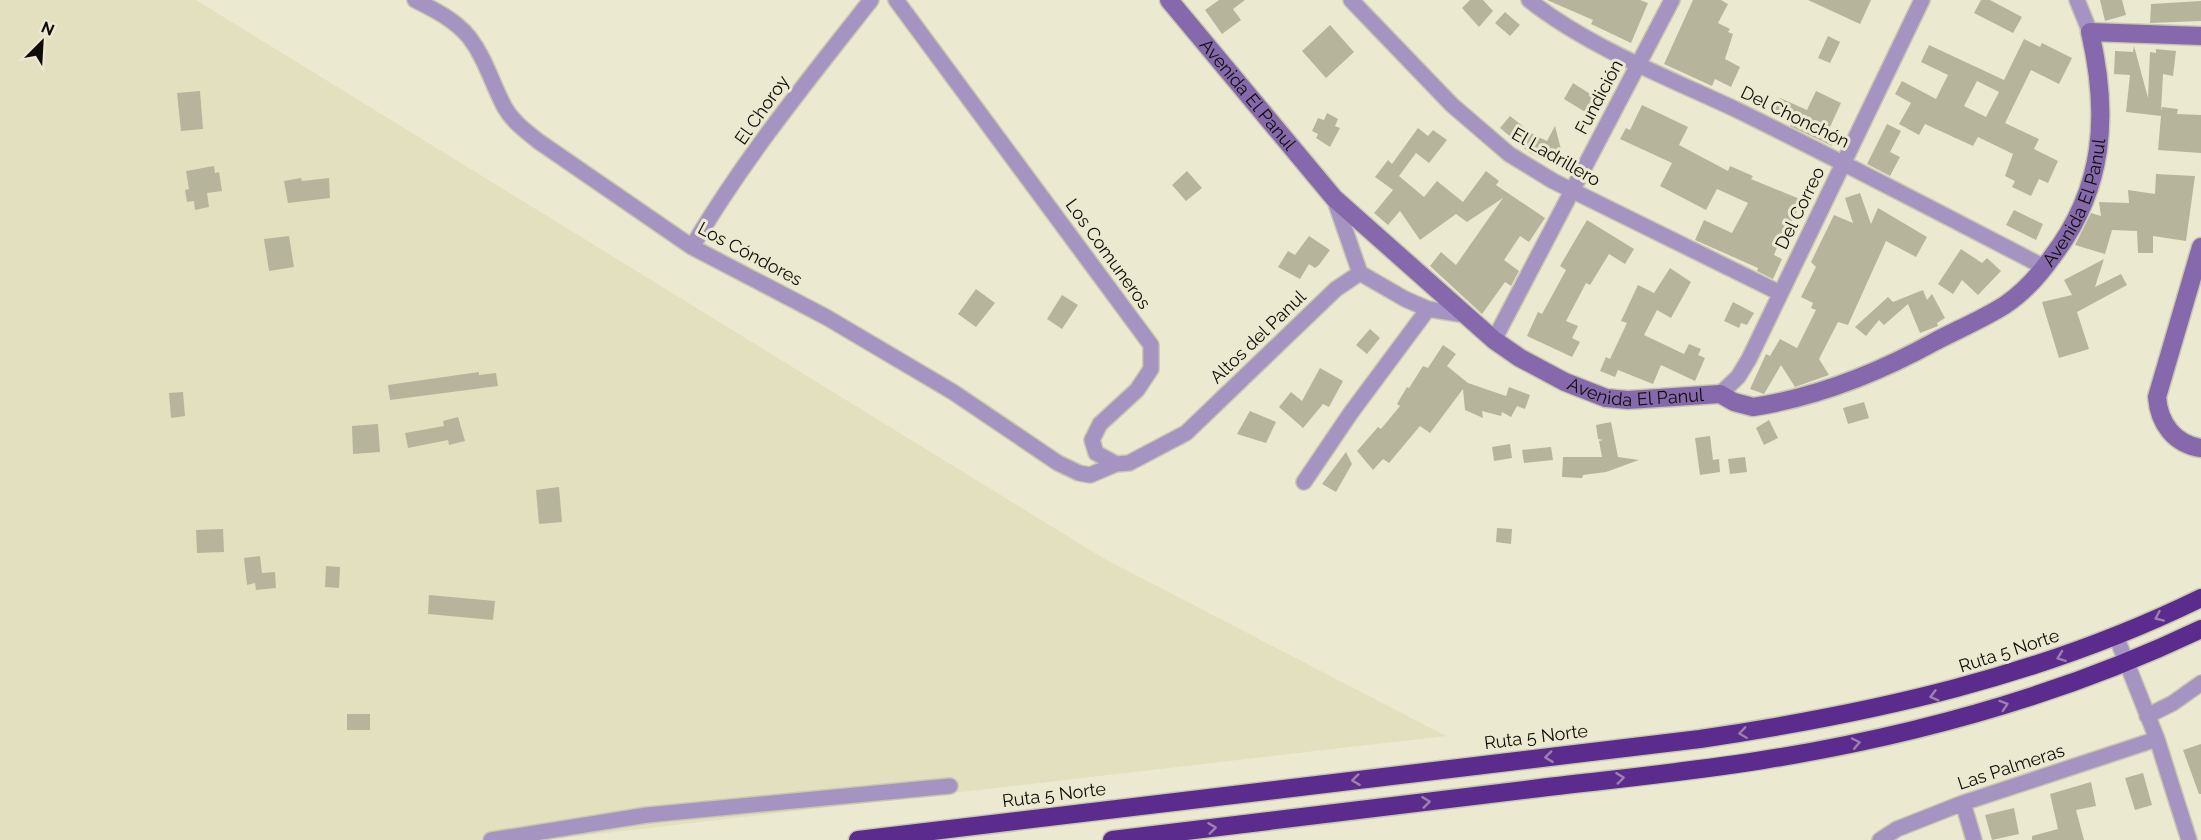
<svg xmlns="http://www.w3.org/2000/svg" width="2201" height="840" font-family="Raleway,sans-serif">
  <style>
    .built { fill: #e2e0be }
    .building { fill: #b6b59c; fill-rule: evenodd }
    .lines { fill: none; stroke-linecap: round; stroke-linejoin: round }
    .street-casing { stroke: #c8c7b0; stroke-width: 18 }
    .secondary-casing { stroke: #c8c7b0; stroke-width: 21 }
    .highway-casing { stroke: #c8c7b0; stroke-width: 21 }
    .street { stroke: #a593c1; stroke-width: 15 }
    .secondary { stroke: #8569ac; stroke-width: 18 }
    .highway { stroke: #5b2b8d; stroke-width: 18 }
    .oneway { stroke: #9c81ab }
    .labels { text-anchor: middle; stroke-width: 6; stroke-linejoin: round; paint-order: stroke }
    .street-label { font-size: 18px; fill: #0e0d05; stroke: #ebead0 }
  </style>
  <rect width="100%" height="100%" fill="#ebead0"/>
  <!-- built -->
  <path class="built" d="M0,0h196l907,558 343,178 -901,104h-545z"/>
  <!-- building -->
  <path class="building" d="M1219,0h26l-12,9 8,11 -19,14 -17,-24z
    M1470,0h13l10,11 -14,16 -17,-19z
    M1547,0h93l8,3 -17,40 -40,-19 2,-4z
    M1693,0h28l7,4 -10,19 12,6 -2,3 5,2 -8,25 15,8 -9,20 -16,-8 -3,7 -48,-22z
    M1808,0h63l-11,24z
    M1981,0h9l32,17 -9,16 -39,-20z
    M2100,0h22l4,15 -21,6z
    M2201,1v20l-51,2 1,-19z
    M1505,12l15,13 -10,11 -15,-13z
    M1330,25l24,27 -28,26 -24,-27z
    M1828,36l12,6 -10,21 -12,-5z
    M2024,39l16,8 2,-4 30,15 -13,26 -28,-14 -26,53 34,16 -5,10 24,12 -10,22 -9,-4 -8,17 -19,-9 3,-6 -10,-5 8,-22 -35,-17 -5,9 -48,-22 -6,11 -20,-11 12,-21 -16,-9 7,-13 34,18 12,-24 -27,-13 8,-17 75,35zM1977,81l22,11 -13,25 -22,-11z
    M2134,46l14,52 2,-46 6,1v-4l20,2 -3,25 -10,-2 -2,37 1,-4 16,2 -1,5 24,1v38l-43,-3 3,-34 -35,-4 4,-37 -16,-1 1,-23 18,1z
    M1573,83l30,19 -8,16 -31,-19z
    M200,91l3,38 -22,2 -4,-38z
    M1816,91l25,12 -12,26 9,4 -6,13 -42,-20 4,-8 -20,-8 6,-12 27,12z
    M1642,105l46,22 -9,18 49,26 2,-5 23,10 -2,3 51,21 -13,28 -4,-1 -11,28 8,4 -9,20 -16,-8 1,-3 -63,-28 9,-20 28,13 16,-30 -31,-14 -11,21 -46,-24 12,-23 -52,-24 6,-11 4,2z
    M1327,113l11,6 -3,7 5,2 -10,19 -14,-9 2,-4 -6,-3 6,-13 6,2z
    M1510,116l24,19 13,6 8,-15 10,39 -15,-8 -2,4 -18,-8 -30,-25z
    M1887,124l14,7 -11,21 10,5 -10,19 -23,-12z
    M1418,128l10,8 5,-6 14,10 -18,23 -13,-10 -17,23 25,21 13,-16 26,21 23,-31 13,10 -3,4 49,33 -16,24 -9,-6 -16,24 15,11 -8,15 -6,-4 -23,32 -52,-48 11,-14 15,13 47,-67 -36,24 -11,-8 -36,26 -20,-29 -12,14 -14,-12 19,-23 -18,-13 13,-17 4,4z
    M214,166l1,7 4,-1 3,19 -15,2 2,14 -14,3 -1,-9 -7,1 -2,-12 4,-1 -3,-18z
    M1187,171l15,17 -16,13 -14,-16z
    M2156,174l39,2 -9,65 -33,-5v17h-15l-1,-22 -25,-1 -7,24 -30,-9 16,-32 10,3 -2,-14 30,1 -1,-13 27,4z
    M301,178l1,3 27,-3 1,20 -42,5 -4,-22z
    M1860,193l11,31 7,-16 49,29 -11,20 -30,-16 -38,84 -10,-3 -19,37 10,16 -34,12 -14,-22 -17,29 -14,-5 16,-35 4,2 10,-17 17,9 19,-38 -5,-2 2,-5 -12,-6 15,-30 -5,-5 23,-47 19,8 -8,-25z
    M2014,210l29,14 -7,16 -30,-15z
    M1587,220l47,29 -9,15 -16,-10 -19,31 -4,-2 -20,38 12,5 -6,12 8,4 -8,15 -45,-21 11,-24 4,2 24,-44 -6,-4z
    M289,236l5,31 -25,4 -5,-32z
    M1309,236l21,14 -11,15 -4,3 -6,-4 -9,15 -22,-12 10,-16 7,4z
    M1961,249l21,14 5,-5 14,13 -23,24 -16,-15 -9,14 -15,-10z
    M2104,259l-9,28 26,-13 6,11 -50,27 12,37 -30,9 -17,-56 30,-7 -8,-15z
    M1670,268l21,14 -20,36 -14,-8 -13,25 40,19 5,-10 12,5 -3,6 7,3 -10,23 -34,-16 -8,19 -35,-14 -3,7 -15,-6 6,-14 4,2 17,-36 -6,-2 17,-36 16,8z
    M976,289l19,14 -19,24 -18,-13z
    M1923,290l4,10 5,-6 13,24 -8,5 1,3 -18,7 -12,-29 -24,21 -5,-5 -13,16 -11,-9 33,-30 5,5z
    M1062,295l16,10 -16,24 -15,-10z
    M1733,302l21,11 -7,12 -6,-2 -2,5 -15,-7z
    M1370,329l10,9 -13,16 -11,-9z
    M1443,345l13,9 -9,12 21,17 38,13 3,-9 21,8 -5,14 -8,-3 -6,11 -9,-5 -1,4 -19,-5 1,7 -18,-8 -2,-21 -33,44 -10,-7 -31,37 -6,-4 -10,11 -16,-19 21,-24 3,2 19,-23 -3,-2 10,-17 2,1 14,-22 5,2z
    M1320,368l23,13 -14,26 -6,-3 -20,24 -24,-21 12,-15 11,9z
    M479,372v3l17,-2 2,13 -108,14 -2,-15z
    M183,392l2,24 -14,2 -2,-25z
    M1864,402l5,16 -21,6 -5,-16z
    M1250,411l26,11 -10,21 -29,-9z
    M458,417l7,24 -16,4 -1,-5 -40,8 -3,-15 39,-7 -1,-5z
    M1769,420l9,18 -14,7 -8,-17z
    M1611,422l7,35 21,3 -33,12 -23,3 -1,3 -20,-1 1,-20h39l-3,-16 4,-1 -5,-1 -2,-14z
    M378,424l2,28 -27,2 -1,-28z
    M1710,436l3,24 6,-1 1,13 -20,3 -5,-37z
    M1510,444l2,14 -18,3 -2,-14z
    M1551,447l2,13 -29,3 -2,-13z
    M1346,452l6,12 -16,28 -14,-8z
    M1745,457l2,15 -17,2 -2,-15z
    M559,487l3,35 -23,2 -3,-34z
    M1497,528l15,1 -1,15 -15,-2z
    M223,529l1,23 -27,1 -1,-23z
    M260,556l2,17 13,-1 1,16 -20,2 -1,-7 -8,2 -3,-27z
    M326,566l14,1 -1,21 -14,-1z
    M429,595l66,6 -2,19 -65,-6z
    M347,714h23v16h-23z
    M2201,744v50h-2l-16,-44z
    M2143,773l9,32 -17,5 -10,-32z
    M2091,782l5,24 -20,4 8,30h-52v-4l26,-7 -8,-35z
    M2014,808l5,26 -27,6 -7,-25z"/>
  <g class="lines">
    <!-- street casing -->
    <g class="street-casing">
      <path id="street" d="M415,0c20,10 40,20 54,37 17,22 23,47 36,71 8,14 21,23 33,33l154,106 134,70 127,75 105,71 21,10 11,2 26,-11
        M896,0l255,345v24l-14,21 -37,34 -8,16 4,13 20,11 13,-1 57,-30 150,-144 24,-16
        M1351,0l101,105 57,49 44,27 227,112
        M1529,0c59,47 140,78 208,110 104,51 205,104 307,157
        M2077,0l13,32
        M1334,198l26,75 45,26 23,10
        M692,247c51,-87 116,-167 179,-247
        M1494,340l178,-340
        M1720,394l18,-17 11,-18 173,-359
        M1304,482l46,-68 78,-105 37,6
        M2116,636l41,103 32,101
        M2147,716l26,-13 28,-20
        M1963,803l11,37
        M491,840l156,-25 303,-29
        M1880,840l17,-11 66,-26 194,-64"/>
    </g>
    <!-- secondary casing -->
    <g class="secondary-casing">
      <g id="secondary">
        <path id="s1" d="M1169,0l165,198 160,142 26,18 45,24 41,16 22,2 92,-6 14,8 19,5c64,-10 127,-35 183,-66 23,-12 47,-22 69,-36 18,-12 35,-31 47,-48 53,-69 57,-143 38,-225l111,4"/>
        <path d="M2201,247l-44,150c2,26 17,47 44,51"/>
      </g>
    </g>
    <!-- highway casing -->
    <g class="highway-casing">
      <path id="highway" d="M858,840l842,-101c174,-26 342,-63 501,-141
        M1112,840c143,-17 286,-34 428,-52 74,-9 149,-16 223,-28 151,-24 300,-65 438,-131"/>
    </g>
    <!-- street -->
    <use href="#street" class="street"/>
    <!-- secondary -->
    <use href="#secondary" class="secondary"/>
    <!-- highway -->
    <use href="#highway" class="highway"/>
  </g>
  <!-- one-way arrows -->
  <defs><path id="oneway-chevron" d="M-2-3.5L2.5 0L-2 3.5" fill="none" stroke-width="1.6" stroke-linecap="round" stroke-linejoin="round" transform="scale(1.5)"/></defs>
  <g class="oneway">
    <use href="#oneway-chevron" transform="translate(2159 617) rotate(156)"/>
    <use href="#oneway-chevron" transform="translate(2061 657) rotate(160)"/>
    <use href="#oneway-chevron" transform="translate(1934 696) rotate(165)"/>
    <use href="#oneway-chevron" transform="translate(2004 705) rotate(-18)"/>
    <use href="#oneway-chevron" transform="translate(1743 733) rotate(172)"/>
    <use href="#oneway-chevron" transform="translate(1856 743) rotate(-12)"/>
    <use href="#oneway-chevron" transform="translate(1549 757) rotate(173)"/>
    <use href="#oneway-chevron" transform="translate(1620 778) rotate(-7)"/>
    <use href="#oneway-chevron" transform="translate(1356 780) rotate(173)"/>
    <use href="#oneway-chevron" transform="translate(1426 802) rotate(-7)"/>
    <use href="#oneway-chevron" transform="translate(1212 828) rotate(-7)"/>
  </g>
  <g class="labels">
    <!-- street labels -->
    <g class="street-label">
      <text dy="6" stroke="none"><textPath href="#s1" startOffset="123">Avenida El Panul</textPath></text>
      <text transform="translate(1599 97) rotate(-62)" y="6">Fundición</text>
      <text transform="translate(762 110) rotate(-55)" y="6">El Choroy</text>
      <text transform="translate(1795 117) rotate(26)" y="6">Del Chonchón</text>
      <text transform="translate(1556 157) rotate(30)" y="6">El Ladrillero</text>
      <text dy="6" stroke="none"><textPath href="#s1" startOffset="1149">Avenida El Panul</textPath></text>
      <text transform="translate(1800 208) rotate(-64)" y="6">Del Correo</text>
      <text transform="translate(750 254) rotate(28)" y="6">Los Cóndores</text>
      <text transform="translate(1108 254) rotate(54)" y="6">Los Comuneros</text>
      <text transform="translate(1258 337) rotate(-44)" y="6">Altos del Panul</text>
      <text dy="6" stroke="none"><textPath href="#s1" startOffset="627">Avenida El Panul</textPath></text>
      <text transform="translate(2009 651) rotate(-18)" y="6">Ruta 5 Norte</text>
      <text transform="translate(1536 737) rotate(-7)" y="6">Ruta 5 Norte</text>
      <text transform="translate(2011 767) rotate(-18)" y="6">Las Palmeras</text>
      <text transform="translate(1054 795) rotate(-7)" y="6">Ruta 5 Norte</text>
    </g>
  </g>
  <!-- north arrow -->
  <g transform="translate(42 42) rotate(24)" stroke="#ebead0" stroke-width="4.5" paint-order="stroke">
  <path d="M0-4.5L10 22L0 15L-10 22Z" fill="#0e0d05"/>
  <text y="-9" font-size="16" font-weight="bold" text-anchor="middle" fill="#0e0d05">N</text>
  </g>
</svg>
